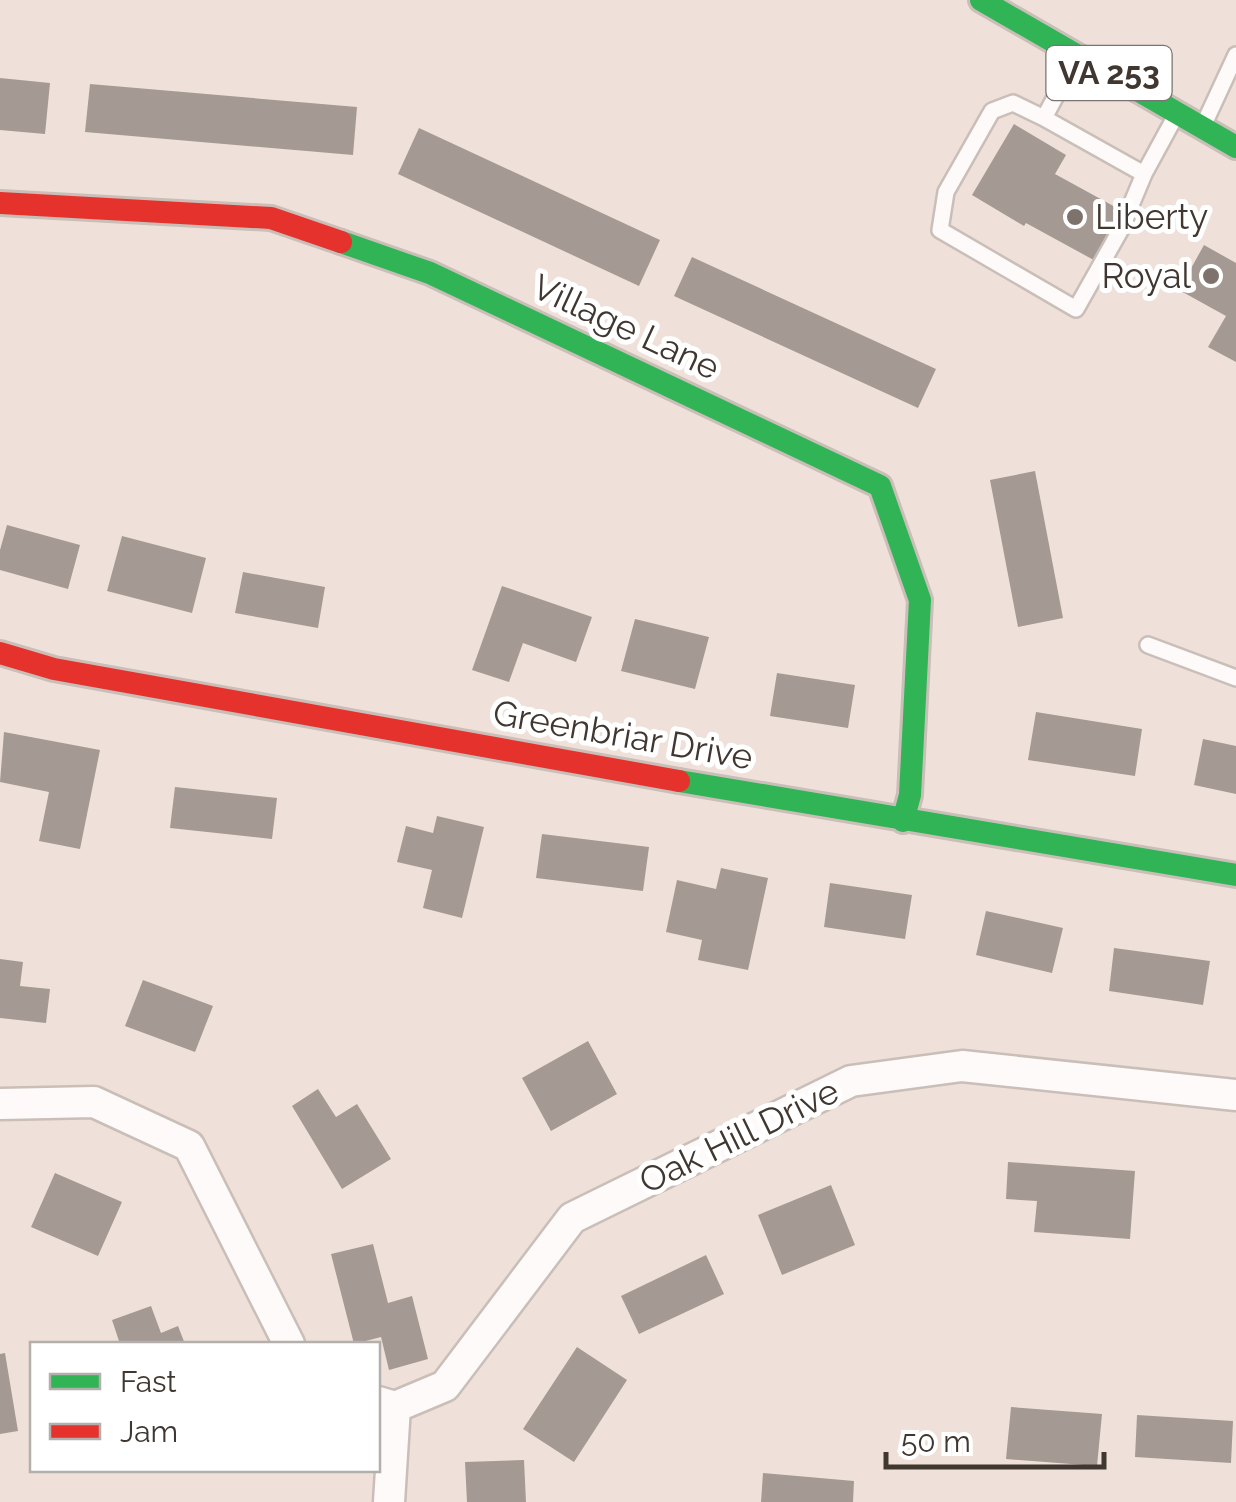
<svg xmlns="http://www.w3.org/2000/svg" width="1236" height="1502" font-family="Raleway,sans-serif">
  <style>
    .building { fill: #a49a93 }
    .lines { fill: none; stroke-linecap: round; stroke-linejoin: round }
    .lane-casing { stroke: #c9beb8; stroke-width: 20 }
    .street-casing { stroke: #c9beb8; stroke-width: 35 }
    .fast-casing { stroke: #c9beb8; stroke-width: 28 }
    .jam-casing { stroke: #c9beb8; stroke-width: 28 }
    .lane { stroke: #fdfaf9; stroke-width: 15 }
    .street { stroke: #fdfaf9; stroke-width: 30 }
    .fast { stroke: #30b455; stroke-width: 22 }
    .jam { stroke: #e5322d; stroke-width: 22 }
    .poi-dot { fill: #7e726c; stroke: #fff; stroke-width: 4 }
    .labels { text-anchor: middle; stroke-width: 10; stroke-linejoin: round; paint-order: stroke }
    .shield { fill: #fff; stroke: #7a736f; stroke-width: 2.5 }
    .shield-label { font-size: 32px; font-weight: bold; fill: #413731 }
    .poi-label { font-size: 35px; fill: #413731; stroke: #fff; text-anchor: start }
    .street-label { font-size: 35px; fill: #413731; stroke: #fff }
  </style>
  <rect width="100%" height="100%" fill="#efe1d9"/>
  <!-- building -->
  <path class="building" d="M0,78l50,5 -5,51 -45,-4z
    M90,84l267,23 -4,48 -268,-23z
    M1014,124l52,31 -11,19 73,40 -27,50 -75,-41 -2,3 -52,-31z
    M419,128l241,112 -21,46 -241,-112z
    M1204,245l32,18v99l-28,-15 18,-31 -47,-26z
    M692,257l244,112 -18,39 -244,-112z
    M1035,471l28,147 -45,9 -28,-147z
    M7,525l73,20 -12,44 -68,-19v-20z
    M122,536l84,22 -14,55 -85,-22z
    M243,572l82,15 -7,41 -83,-15z
    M502,586l90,31 -16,45 -53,-19 -14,39 -37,-12z
    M635,619l74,18 -14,52 -74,-18z
    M777,673l78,12 -7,43 -78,-12z
    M1036,712l106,17 -7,47 -107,-16z
    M4,732l96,18 -20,99 -41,-8 10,-49 -49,-10z
    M1203,739l33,7v48l-42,-9z
    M175,787l102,11 -5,41 -102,-11z
    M437,816l47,11 -22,91 -39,-10 9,-38 -35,-8 9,-36 27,7z
    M542,834l107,13 -6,44 -107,-13z
    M721,868l47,10 -20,92 -50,-10 4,-20 -36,-8 11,-52 39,9z
    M830,883l82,12 -7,44 -81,-12z
    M986,911l77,17 -11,45 -76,-18z
    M1114,948l96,13 -7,44 -94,-14z
    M0,959l23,3 -3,24 30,3 -4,34 -46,-5z
    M143,980l70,26 -18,46 -70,-26z
    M588,1041l29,53 -66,37 -29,-53z
    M318,1089l18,28 21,-13 34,55 -49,30 -50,-83z
    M1008,1162l127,9 -5,68 -96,-7 3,-31 -31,-2z
    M55,1173l67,29 -24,54 -67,-29z
    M831,1185l24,60 -73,30 -24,-60z
    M373,1244l15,59 24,-7 16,63 -39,11 -8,-33 -27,7 -23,-90z
    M706,1255l18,39 -85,40 -18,-38z
    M151,1306l10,27 17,-7 7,18h-65l-8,-24z
    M577,1347l50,33 -53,82 -51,-33z
    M5,1353l13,78 -18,3v-80z
    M1011,1407l91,7 -5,52 -91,-7z
    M1137,1415l96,6 -2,42 -96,-6z
    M524,1460l2,42h-59l-2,-40z
    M763,1473l91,8 -1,21h-92z"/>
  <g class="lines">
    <!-- lane casing -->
    <g class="lane-casing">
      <path id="lane" d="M1074,62l-30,56 100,56 31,-57
        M1044,118l-31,-15 -21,8 -46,81 -6,38 136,79 45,-80 23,-55
        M1204,124l32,-69
        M1148,645l88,33"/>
    </g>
    <!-- street casing -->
    <g class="street-casing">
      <path id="street" d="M0,1104l94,-2 95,44 100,198
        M378,1402l17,5 50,-21 127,-168 279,-137 111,-15 274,29
        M389,1502l6,-95"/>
    </g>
    <!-- fast casing -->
    <g class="fast-casing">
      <path id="fast" d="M981,0l255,147
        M341,242l89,31 450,213 40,114 -10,195 -7,26
        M679,781l557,94"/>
    </g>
    <!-- jam casing -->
    <g class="jam-casing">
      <path id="jam" d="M0,203l271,15 70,24
        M0,653l54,16 625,112"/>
    </g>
    <!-- lane -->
    <use href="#lane" class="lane"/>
    <!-- street -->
    <use href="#street" class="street"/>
    <!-- fast -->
    <use href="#fast" class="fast"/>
    <!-- jam -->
    <use href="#jam" class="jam"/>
  </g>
  <!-- markers -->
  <g class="poi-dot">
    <circle cx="1075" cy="217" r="10"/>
    <circle cx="1211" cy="276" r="10"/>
  </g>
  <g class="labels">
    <!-- shield labels -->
    <rect class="shield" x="1046.5" y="46" width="125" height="54" rx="8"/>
    <g class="shield-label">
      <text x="1109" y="84">VA 253</text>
    </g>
    <!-- poi labels -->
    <g class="poi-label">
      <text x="1095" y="229">Liberty</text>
      <text x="1191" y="288" text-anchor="end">Royal</text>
    </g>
    <!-- street labels -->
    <g class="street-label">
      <text transform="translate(626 327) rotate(25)" y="12">Village Lane</text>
      <text transform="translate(623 735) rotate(10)" y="12">Greenbriar Drive</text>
      <text transform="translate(739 1136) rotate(-26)" y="12">Oak Hill Drive</text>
    </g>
  </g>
  <!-- legend -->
  <rect x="30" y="1342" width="350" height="130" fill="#ffffff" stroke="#b3afad" stroke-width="2.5"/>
  <rect x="50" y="1374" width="50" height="15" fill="#30b455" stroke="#b3afad" stroke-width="2.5"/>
  <text x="120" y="1392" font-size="30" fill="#413731">Fast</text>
  <rect x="50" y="1424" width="50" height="15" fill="#e5322d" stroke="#b3afad" stroke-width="2.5"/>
  <text x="120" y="1442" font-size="30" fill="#413731">Jam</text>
  <!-- scale -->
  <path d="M886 1452v15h218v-15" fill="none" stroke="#413731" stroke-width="5"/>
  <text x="901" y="1452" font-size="30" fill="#413731" stroke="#ffffff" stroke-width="8" paint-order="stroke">50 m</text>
</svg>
